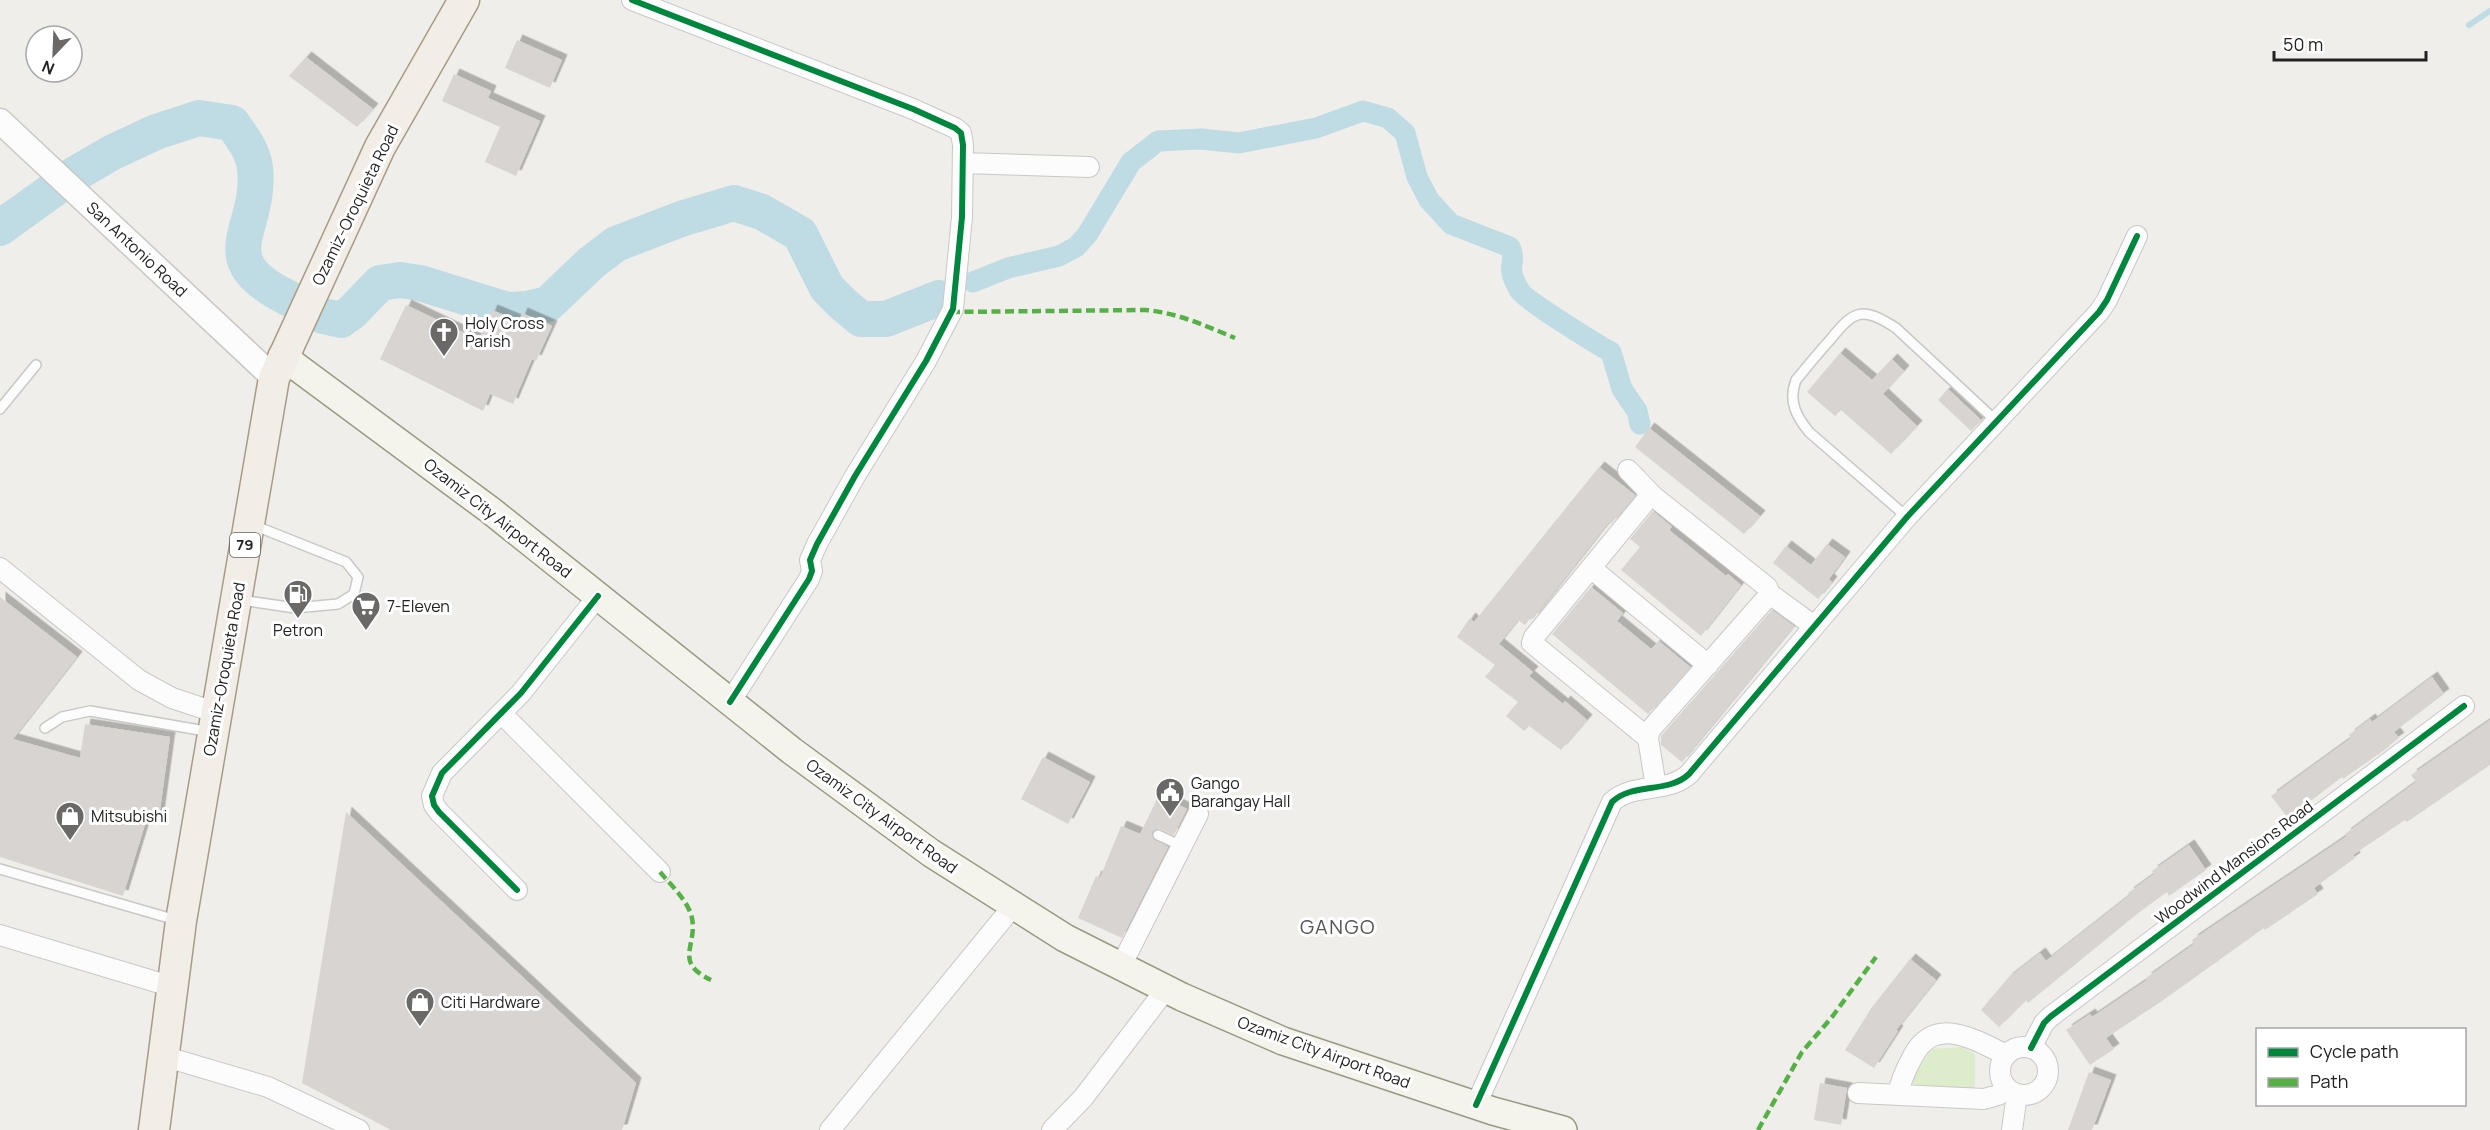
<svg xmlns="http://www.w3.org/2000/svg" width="2490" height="1130" font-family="Manrope,sans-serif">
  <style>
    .grass { fill: #ddeccb }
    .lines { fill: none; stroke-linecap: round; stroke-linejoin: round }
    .stream { stroke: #bfdbe3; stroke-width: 6 }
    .canal { stroke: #bfdbe3; stroke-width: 21 }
    .river { stroke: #bfdbe3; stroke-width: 36 }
    .building { fill: #d7d4d2; filter: url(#shadow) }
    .service-casing { stroke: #c9c8c7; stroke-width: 12 }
    .minor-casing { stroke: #c9c8c7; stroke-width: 22 }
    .tertiary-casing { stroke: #c9c8c7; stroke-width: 27 }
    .secondary-casing { stroke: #999a82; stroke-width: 30 }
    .primary-casing { stroke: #a79c86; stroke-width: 33 }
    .service { stroke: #fdfcfc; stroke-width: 9 }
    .minor { stroke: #fdfcfc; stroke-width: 20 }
    .tertiary { stroke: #fdfcfc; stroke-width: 24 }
    .secondary { stroke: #f4f4ed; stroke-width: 27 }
    .primary { stroke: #f3ede7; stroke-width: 30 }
    .quiet { stroke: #55b145; stroke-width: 4.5; stroke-dasharray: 9 4.5; stroke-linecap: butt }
    .cycleway-casing { stroke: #fff; stroke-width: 10 }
    .cycleway { stroke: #00873e; stroke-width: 6 }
    .labels { text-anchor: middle; stroke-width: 6; stroke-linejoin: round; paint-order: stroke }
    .shield { fill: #fff; stroke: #646464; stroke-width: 1.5 }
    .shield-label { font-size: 15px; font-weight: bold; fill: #222 }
    .street-label { font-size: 16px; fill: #222; stroke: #fff }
    .poi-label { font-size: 16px; fill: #222; stroke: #fff; text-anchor: start }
    .quarter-label { font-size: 20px; letter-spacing: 1.5px; fill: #555; stroke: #fff }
  </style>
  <defs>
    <filter id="shadow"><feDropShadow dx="5.5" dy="-5.5" stdDeviation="0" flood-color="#0004"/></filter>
  </defs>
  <rect width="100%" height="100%" fill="#f0eeeb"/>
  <!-- grass -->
  <path class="grass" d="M1963,1047l12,7v30l-2,6 -58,-4 -2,-3 1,-6 17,-28z"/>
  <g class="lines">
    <!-- stream -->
    <path class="stream" d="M2469,25l21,-14"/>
    <!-- canal -->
    <path class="canal" d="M973,282l35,-14 51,-12 17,-9 11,-12 44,-73 27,-21 43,-2 38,4 77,-15 47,-17 25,7 17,15 12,44 12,23 22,24 59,23c6,13 0,15 2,26 1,5 5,13 8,18 5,9 78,54 91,61l11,37 15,22 3,13"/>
    <!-- river -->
    <path class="river" d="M75,174l38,-22 43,-20 43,-14 33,5c10,14 21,28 23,45 7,63 -48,90 33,130
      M0,228l57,-41
      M323,316l18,4 11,-8 28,-29 20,-3 20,3 87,27 19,-1 22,-5 43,-41 25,-19 65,-25 53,-16 28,9 38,22 27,54 16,16 18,15h25l53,-21"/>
  </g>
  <!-- building -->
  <path class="building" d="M517,40l45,20 -12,28 -45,-20z
    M306,57l67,52 -16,18 -68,-51z
    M454,74l37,17 -3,7 52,23 -24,55 -31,-14 15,-35 -58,-26z
    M406,305l73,35 13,-30 27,11 3,-8 30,13 -16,35 -4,-2 -19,45 -23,-10 -7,17 -103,-52z
    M1840,353l32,27 20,-21 12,12 -21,23 34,32 -26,28 -50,-44 -6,6 -28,-24z
    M1948,389l33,31 -10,11 -33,-31z
    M1649,428l111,88 -16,18 -109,-87z
    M1599,467l36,28 -24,29 -2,-2 -76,97 -2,-2 -6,8 -7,-5 -19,24 34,28 -4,4 34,28 2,-3 22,19 -26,30 -32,-24 -5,5 -18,-15 12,-14 -33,-25 10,-12 -38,-28 13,-19 4,4z
    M1653,511l19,16 -3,3 57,46 2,-2 13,11 -40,51 -80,-66 19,-23 -10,-8z
    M1827,544l18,13 -16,22 3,3 -14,17 -45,-36 13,-17 25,19z
    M1591,587l32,26 -6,8 34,28 8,-8 31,26 -42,47 -96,-80z
    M0,597l77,60 -64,82 67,19 5,-34 85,13 -12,87 -12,-3 -23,75 -123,-39z
    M1772,610l22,16 -112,136 -21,-17v-9z
    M2432,677l12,17 -50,38 5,6 -10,7 1,1 -47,33 -1,-2 -54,41 -17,-22 80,-58 -2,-3 21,-16 2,3z
    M2490,720v45l-83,57 -2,-2 -52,35 2,3 -41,30 4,6 -53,36 -1,-2 -102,73 -56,37 8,11 -24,16 -24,-35 24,-16 2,3 55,-37 -1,-2 48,-34 -2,-4 155,-104 -2,-2 71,-52 -5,-7z
    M1043,757l47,25 -22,42 -47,-25z
    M1159,795l28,14 -13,26 -16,-7 -6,4 1,7 15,8 -46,91 -44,-20 18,-42 4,2 21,-52 19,8z
    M346,812l290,271 -14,47h-231l-89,-47z
    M2189,845l17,25 -37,26 -2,-4 -30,22 -109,89 -2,-3 -27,27 -18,-17 27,-32 32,-25 6,8 84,-66 -2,-2 26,-19 -2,-3z
    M1910,959l26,21 -40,50 2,1 -24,37 -29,-18 27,-43z
    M2089,1072l22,8 -19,50h-24z
    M1820,1083l27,5 -6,37 -27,-5z"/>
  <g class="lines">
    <!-- service casing -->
    <g class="service-casing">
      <path id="service" d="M0,409l36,-44
        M1907,517l-98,-85c-13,-16 -21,-31 -13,-52 11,-13 22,-27 34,-40 24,-30 32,-34 66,-12l100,93
        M241,600l54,8 43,-4 16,-10 4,-17 -12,-15 -93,-37
        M45,728l17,-11 28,-6 121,21
        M1158,835l24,11
        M0,869l176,51"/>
    </g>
    <!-- minor casing -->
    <g class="minor-casing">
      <path id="minor" d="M632,0l281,109 42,19 6,5 2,12 -1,72 -9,92 -27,52 -71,115 -38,68 -7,16 2,11 -3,8 -79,123
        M963,163l126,4
        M1628,470l25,26
        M0,568l139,112 33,18 45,15
        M1591,568l117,97
        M1770,594l44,32
        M502,714l158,158
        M1648,738l-116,-95 2,-6 115,-140 4,-1 114,91 3,7 -120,136 -2,8 8,49
        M517,890l-78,-78 -5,-7 -2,-9 10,-23 79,-80 77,-97
        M0,935l173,52
        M1121,966l77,-152
        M2000 1071a24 24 0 1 1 48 0a24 24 0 1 1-48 0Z
        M2031,1048l13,-25 6,-6 414,-311
        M163,1056l105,31 91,43
        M1858,1093l126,6 14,-4 9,-7
        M1898,1095c2,-14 8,-26 15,-39 22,-41 61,-17 93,-1
        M1476,1105l136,-303c21,-20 56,-8 77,-28l218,-257 192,-205 8,-12 30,-64
        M830,1130l184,-225
        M1052,1130l31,-32 83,-109
        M2012,1130l5,-36"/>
    </g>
    <!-- tertiary casing -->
    <g class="tertiary-casing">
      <path id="tertiary" d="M0,121l274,257"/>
    </g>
    <!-- secondary casing -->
    <g class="secondary-casing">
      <path id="secondary" d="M282,356l208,154 302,241 139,102 134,85 117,59 101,44 210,70 70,19"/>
    </g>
    <!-- primary casing -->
    <g class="primary-casing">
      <path id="primary" d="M154,1130l27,-209 93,-543 106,-231 84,-147"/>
    </g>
    <!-- service -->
    <use href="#service" class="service"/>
    <!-- minor -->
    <use href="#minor" class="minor"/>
    <!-- tertiary -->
    <use href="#tertiary" class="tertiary"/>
    <!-- secondary -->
    <use href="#secondary" class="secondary"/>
    <!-- primary -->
    <use href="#primary" class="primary"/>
    <!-- quiet -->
    <path class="quiet" d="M951,312l195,-2c32,3 60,16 89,28
      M660,872c11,13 25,26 31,42 9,31 -20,47 20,66
      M1758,1130l44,-78 30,-35 44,-60"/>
    <!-- cycleway casing -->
    <g class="cycleway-casing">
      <path id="cycleway" d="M632,0l281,109 42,19 6,5 2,12 -1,72 -9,92 -27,52 -71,115 -38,68 -7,16 2,11 -3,8 -79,123
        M517,890l-78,-78 -5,-7 -2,-9 10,-23 79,-80 77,-97
        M2031,1048l13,-25 6,-6 414,-311
        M1476,1105l136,-303c21,-20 56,-8 77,-28l218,-257 192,-205 8,-12 30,-64"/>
    </g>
    <!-- cycleway -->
    <use href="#cycleway" class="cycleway"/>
  </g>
  <!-- icons -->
  <defs>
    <g id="church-pin" transform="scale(1.5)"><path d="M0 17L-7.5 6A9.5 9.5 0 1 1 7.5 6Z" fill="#6a6968" stroke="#fff"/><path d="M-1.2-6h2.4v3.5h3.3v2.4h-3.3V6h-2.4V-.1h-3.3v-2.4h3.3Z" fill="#fff"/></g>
    <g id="fuel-pin" transform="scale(1.5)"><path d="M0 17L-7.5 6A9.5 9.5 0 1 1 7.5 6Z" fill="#6a6968" stroke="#fff"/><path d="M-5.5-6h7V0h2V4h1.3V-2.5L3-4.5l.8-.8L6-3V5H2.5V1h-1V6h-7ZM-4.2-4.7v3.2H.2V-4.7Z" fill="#fff"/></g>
    <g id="supermarket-pin" transform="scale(1.5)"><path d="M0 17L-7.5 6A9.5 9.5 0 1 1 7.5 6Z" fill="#6a6968" stroke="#fff"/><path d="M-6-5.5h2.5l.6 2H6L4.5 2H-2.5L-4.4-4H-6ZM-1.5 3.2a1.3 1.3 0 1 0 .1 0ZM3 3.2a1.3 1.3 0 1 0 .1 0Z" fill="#fff"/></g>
    <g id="civic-pin" transform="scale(1.5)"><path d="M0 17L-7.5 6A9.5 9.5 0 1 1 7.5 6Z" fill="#6a6968" stroke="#fff"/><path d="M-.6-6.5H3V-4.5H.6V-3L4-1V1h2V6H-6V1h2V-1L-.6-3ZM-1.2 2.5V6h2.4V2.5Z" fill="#fff"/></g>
    <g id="shop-pin" transform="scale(1.5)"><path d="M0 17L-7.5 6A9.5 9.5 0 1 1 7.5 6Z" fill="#6a6968" stroke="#fff"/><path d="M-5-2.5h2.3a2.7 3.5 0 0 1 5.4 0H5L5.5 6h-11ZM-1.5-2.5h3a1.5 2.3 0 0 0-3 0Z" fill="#fff"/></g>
  </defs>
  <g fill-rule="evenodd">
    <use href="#church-pin" x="444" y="332"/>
    <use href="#fuel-pin" x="298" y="594"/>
    <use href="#supermarket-pin" x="366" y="606"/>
    <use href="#civic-pin" x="1170" y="792"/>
    <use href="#shop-pin" x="70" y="816"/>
    <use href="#shop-pin" x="420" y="1002"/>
  </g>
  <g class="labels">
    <!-- shield labels -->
    <rect class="shield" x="230" y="533" width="30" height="24" rx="4.5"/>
    <g class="shield-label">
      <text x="245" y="550">79</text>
    </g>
    <!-- street labels -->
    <g class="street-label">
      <text transform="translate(355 205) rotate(-64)" y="6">Ozamiz-Oroquieta Road</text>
      <text transform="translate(137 249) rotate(43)" y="6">San Antonio Road</text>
      <text transform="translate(498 518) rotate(38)" y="6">Ozamiz City Airport Road</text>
      <text transform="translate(224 669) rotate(-80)" y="6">Ozamiz-Oroquieta Road</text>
      <text transform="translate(882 816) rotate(36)" y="6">Ozamiz City Airport Road</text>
      <text transform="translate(2234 862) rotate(-37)" y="6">Woodwind Mansions Road</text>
      <text transform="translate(1324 1052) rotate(20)" y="6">Ozamiz City Airport Road</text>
    </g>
    <!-- poi labels -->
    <g class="poi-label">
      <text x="465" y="329">Holy Cross<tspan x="465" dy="18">Parish</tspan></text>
      <text x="387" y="612">7-Eleven</text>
      <text x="298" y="636" text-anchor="middle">Petron</text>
      <text x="1191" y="789">Gango<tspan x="1191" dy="18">Barangay Hall</tspan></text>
      <text x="91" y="822">Mitsubishi</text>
      <text x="441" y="1008">Citi Hardware</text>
    </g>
    <!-- quarter labels -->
    <g class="quarter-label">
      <text x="1338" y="934">GANGO</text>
    </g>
  </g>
  <!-- legend -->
  <rect x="2256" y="1028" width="210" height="78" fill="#ffffff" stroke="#a7a7a7" stroke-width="1.5"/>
  <rect x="2268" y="1048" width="30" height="9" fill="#00873e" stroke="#a7a7a7" stroke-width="1.5"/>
  <text x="2310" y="1058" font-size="18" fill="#222222">Cycle path</text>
  <rect x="2268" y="1078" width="30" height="9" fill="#55b145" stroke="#a7a7a7" stroke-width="1.5"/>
  <text x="2310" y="1088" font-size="18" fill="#222222">Path</text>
  <!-- north arrow -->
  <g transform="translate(54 54) rotate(203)"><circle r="28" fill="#ffffff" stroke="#a7a7a7" stroke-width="1.5"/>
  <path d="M0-4.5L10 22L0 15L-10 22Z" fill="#6a6968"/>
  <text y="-9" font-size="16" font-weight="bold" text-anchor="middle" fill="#222222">N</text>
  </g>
  <!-- scale -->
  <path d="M2274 51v9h152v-9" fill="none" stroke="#222222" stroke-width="3"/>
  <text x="2283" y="51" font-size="18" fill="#222222" stroke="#ffffff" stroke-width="4.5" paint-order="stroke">50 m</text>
</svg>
